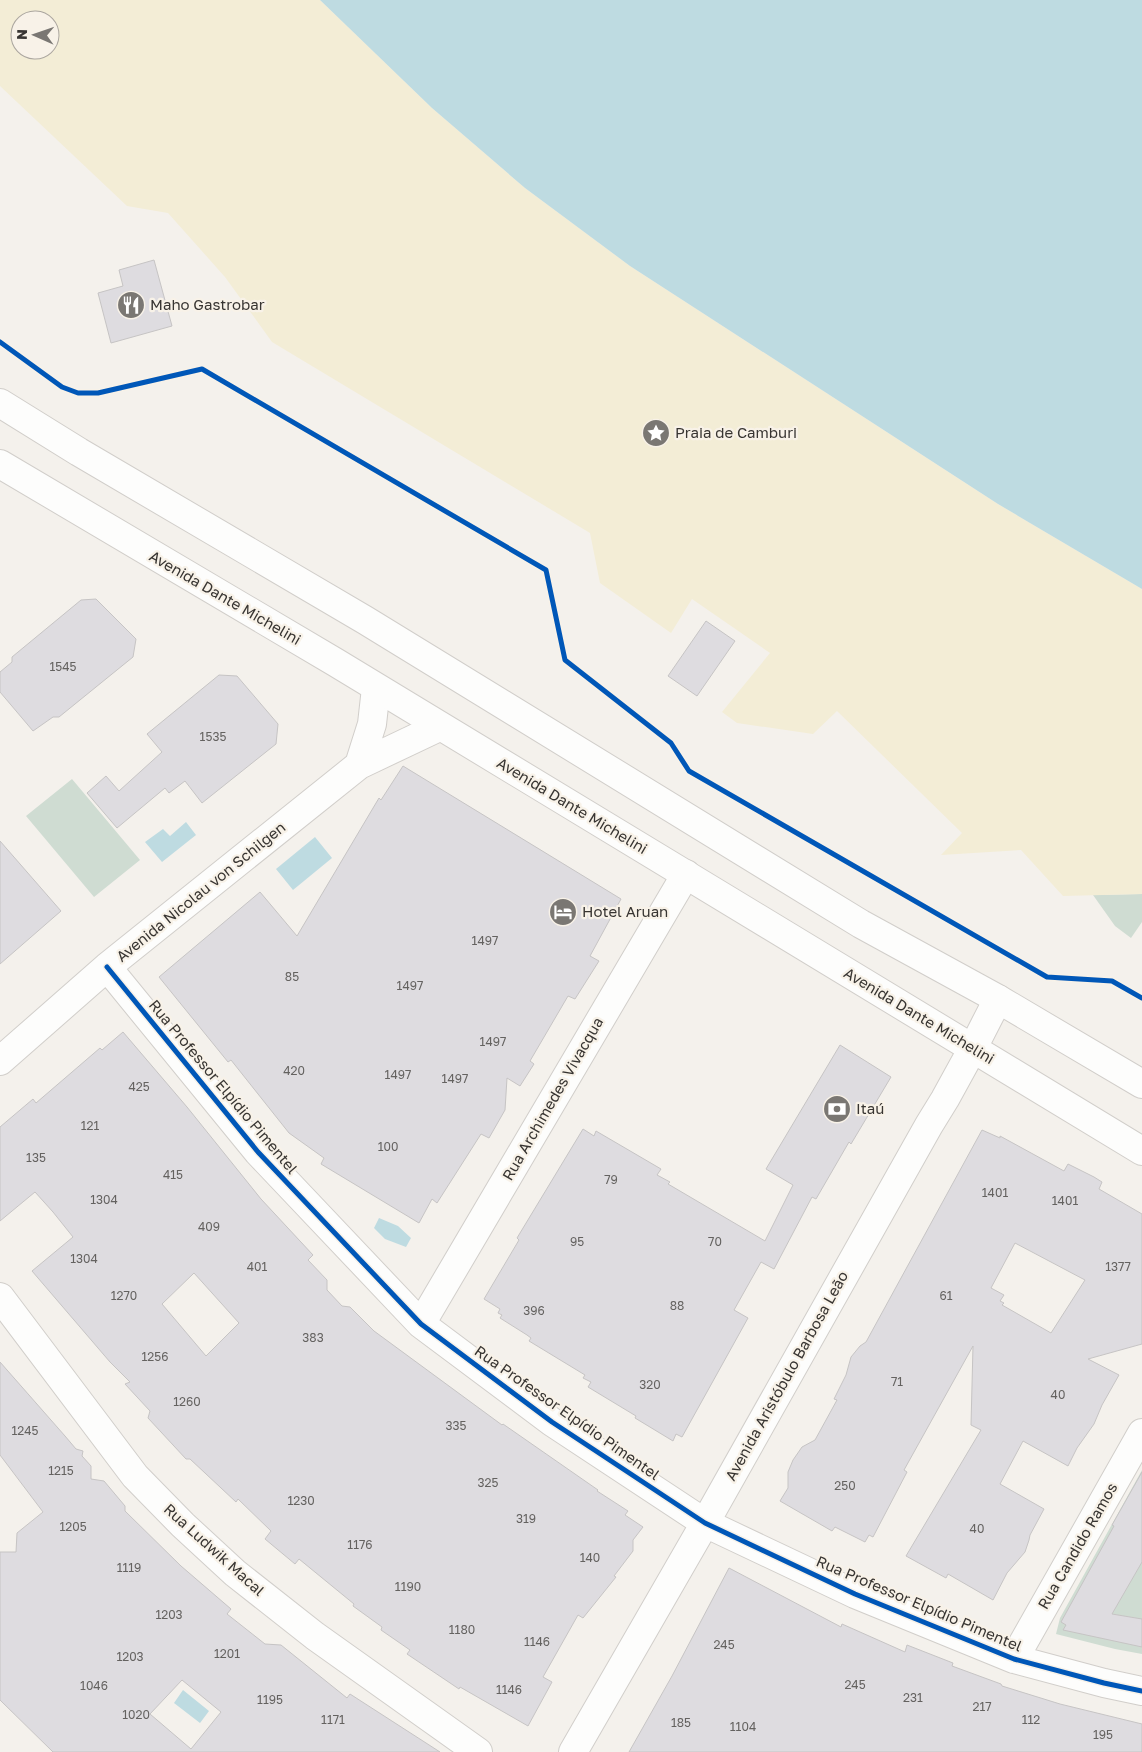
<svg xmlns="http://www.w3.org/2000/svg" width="1142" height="1752" font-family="'Golos Text',sans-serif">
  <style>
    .green { fill: #cfdcd2 }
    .sand { fill: #f3edd6; fill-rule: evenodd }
    .water { fill: #bedbe1 }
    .building { fill: #dedce0; stroke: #c6c4c4; fill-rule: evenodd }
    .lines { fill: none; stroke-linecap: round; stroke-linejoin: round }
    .minor-casing { stroke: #d1ceca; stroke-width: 30 }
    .tertiary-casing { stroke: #d1ceca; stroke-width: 30 }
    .secondary-casing { stroke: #d1ceca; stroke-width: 30 }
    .minor { stroke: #fdfdfc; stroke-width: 28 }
    .tertiary { stroke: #fdfdfc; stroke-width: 28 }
    .secondary { stroke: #fdfdfc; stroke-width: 28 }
    .cycleway-casing { stroke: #f8f2e8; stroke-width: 8 }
    .cycleway { stroke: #0057b8; stroke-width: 5 }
    .labels { text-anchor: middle; stroke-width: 4.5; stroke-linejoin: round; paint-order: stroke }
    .number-label { font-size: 12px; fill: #646260 }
    .poi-label { font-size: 15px; fill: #383532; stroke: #f8f2e8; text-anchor: start }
    .street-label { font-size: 15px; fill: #383532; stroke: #f8f2e8 }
  </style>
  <rect width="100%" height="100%" fill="#f4f1ec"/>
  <!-- green -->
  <path class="green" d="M72,779l68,81 -46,37 -68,-81z
    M1142,894v28l-11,16 -16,-12 -22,-31z
    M1142,1470v184l-27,-5 -59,-15 4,-16z"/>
  <!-- sand -->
  <path class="sand" d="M0,0h320l112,108 93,80 105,78 368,238 144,85v305l-79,2 -42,-46 -80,5 21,-22 -125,-122 -24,23 -76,-11 -15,-11 48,-59 -78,-54 -21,34 -71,-50 -10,-50 -318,-191 -47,-65 -57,-64 -41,-7 -127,-120zM20,20h30v30h-30z"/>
  <!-- water -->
  <path class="water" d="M320,0h822v589l-144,-85 -368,-238 -105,-78 -93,-80z
    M186,822l10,13 -34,27 -17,-20 18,-13 7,7z
    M315,837l17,21 -39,32 -17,-21z
    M379,1218l19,8 13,12 -5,9 -21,-8 -11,-11z
    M183,1690l26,21 -9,12 -26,-20z"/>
  <!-- building -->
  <path class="building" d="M154,260l18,66 -61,17 -13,-50 25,-7 -4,-16z
    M96,599l40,40 -3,18 -74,60h-6l-20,14 -33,-39v-20l12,-10v-5l69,-57z
    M706,621l29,20 -38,55 -29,-20z
    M219,675l18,1 41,48 -2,20 -74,59 -17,-22 -16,12 -4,-5 -48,40 -30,-35 19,-17 13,15 43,-39 -15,-18z
    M403,766l218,133 -31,57 9,5 -24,38 -7,-3 -38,65 4,3 -14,22 -13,-8 -2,32 -16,28 -8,-4 -44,69 -5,-4 -13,24 -98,-59 3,-6 -35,-25 -58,-73 -3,2 -69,-85 101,-85 37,44 82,-138 2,2z
    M0,841l61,70 -61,53z
    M123,1032l64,75 74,92 52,56 -5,5 19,20v10l15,16 8,1 24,24 128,94 1,-1 95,66 -1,1 31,20 -3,4 18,12 -10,13v11l-19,25 2,1 -33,41 -5,-3 -35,62 9,5 -24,44 -68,-39 -1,2 -52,-35 3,-4 -29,-20 1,-3 -29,-21 1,-2 -55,-45 -4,5 -30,-25 6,-8 -33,-32 -2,3 -46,-43h-4l-38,-41 2,-7 -25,-27 5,-2 -20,-20 -78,-91 41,-34 -20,-25 -18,-20 -35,29v-94l33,-28 3,4 64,-55 2,2zM194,1273l45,50 -33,33 -44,-52z
    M840,1045l51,32 -40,67 -2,-2 -33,57 -4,-2 -38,72 -13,-7 -27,48 14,8 -66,119 -6,-3 -3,7 -38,-23 1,-2 -48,-29 3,-5 -8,-4 2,-3 -56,-34 2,-3 -4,-3 -27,-17 2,-3 -4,-2 2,-4 -16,-10 35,-59 -2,-2 66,-109 11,7 2,-5 65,38 -4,6 13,7 -2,2 97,57 28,-56 -27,-16z
    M982,1130l18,8v-2l64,35 4,-7 26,13 8,5 -3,7 43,25v130l-54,15 31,16 -17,30 -8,19 -17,24 -9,18 -45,-25 -23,43 44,25 -14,26 -1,5 -4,12 -18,21 -14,27 -45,-26 -2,4 -40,-22 75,-126 -10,-5 2,-79 -69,124 3,2 -34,65 -4,-2 -4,7 -30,-15 -3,4 -52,-30 8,-13v-16l5,-12 9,-13 13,-7 22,-40 -3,-1 12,-24 5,-18 9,-11 6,-4zM1015,1243l70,37 -34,53 -49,-28 2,-2 -4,-2 4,-6 -13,-7z
    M0,1362l65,74 11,13 7,2 -1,5 9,10v13l13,2 21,25v5l56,55 50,43 -4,5 38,30 16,1 66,53 3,-4 90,58h-387l-53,-52v-148h16l1,-19 26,-21 -43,-57zM182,1680l39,32 -30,37 -41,-35z
    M1142,1472v90l-30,52 30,5v28l-79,-17 3,-5 -5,-3 53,-96 -2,-1z
    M729,1568l112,59 1,-3 63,28 2,-7 46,18 -1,3 49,18 1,2 58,18 82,20v28h-513l43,-76z"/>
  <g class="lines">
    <!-- minor casing -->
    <g class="minor-casing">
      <path id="minor" d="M359,765l13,-41 4,-36
        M107,967l151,185 163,172 131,98 153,101 150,71 159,65 90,24 38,8
        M0,1061l107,-94 252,-202 80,-38
        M0,1297l135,179 48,49 52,48 80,63 163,116
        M421,1324l265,-450
        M1014,1659l128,-226"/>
    </g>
    <!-- tertiary casing -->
    <g class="tertiary-casing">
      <path id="tertiary" d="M573,1752l132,-229 224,-398 16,-26 28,-51 25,-49"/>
    </g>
    <!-- secondary casing -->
    <g class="secondary-casing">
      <path id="secondary" d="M0,403l79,49 286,168 496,304 137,75 144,85
        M0,464l335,198 807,489"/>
    </g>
    <!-- minor -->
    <use href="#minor" class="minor"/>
    <!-- tertiary -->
    <use href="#tertiary" class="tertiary"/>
    <!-- secondary -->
    <use href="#secondary" class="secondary"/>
    <!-- cycleway casing -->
    <g class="cycleway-casing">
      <path id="cycleway" d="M0,342l62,45 16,6h20l104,-24 344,201 19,90 106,83 18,28 358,206 65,4 30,17
        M107,967l151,185 163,172 131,98 153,101 150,71 159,65 90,24 38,8"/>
    </g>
    <!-- cycleway -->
    <use href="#cycleway" class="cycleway"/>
  </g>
  <!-- icons -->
  <defs>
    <g id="restaurant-disc" transform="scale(1.4375)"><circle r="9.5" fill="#7a7773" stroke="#f8f2e8"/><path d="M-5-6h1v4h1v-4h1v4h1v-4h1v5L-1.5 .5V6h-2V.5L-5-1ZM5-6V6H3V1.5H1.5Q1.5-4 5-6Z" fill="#fff"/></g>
    <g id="sight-disc" transform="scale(1.4375)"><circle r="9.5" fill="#7a7773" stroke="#f8f2e8"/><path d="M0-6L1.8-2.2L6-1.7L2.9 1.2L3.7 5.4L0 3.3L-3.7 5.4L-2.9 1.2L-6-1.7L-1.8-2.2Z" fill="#fff"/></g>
    <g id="hotel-disc" transform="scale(1.4375)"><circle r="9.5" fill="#7a7773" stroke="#f8f2e8"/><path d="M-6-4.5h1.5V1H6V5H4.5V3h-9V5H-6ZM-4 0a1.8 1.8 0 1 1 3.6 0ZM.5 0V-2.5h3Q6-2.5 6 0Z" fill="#fff"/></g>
    <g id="bank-disc" transform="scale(1.4375)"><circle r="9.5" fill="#7a7773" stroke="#f8f2e8"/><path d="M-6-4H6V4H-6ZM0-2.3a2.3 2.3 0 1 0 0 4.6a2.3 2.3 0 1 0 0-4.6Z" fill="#fff"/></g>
  </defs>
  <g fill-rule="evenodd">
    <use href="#restaurant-disc" x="131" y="305"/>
    <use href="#sight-disc" x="656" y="433"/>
    <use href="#hotel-disc" x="563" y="912"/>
    <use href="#bank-disc" x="837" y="1109"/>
  </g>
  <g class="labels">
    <!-- number labels -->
    <g class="number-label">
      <text x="63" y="671">1545</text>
      <text x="213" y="741">1535</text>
      <text x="485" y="945">1497</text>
      <text x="292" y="981">85</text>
      <text x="410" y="990">1497</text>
      <text x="493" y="1046">1497</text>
      <text x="294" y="1075">420</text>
      <text x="398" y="1079">1497</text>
      <text x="455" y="1083">1497</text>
      <text x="139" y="1091">425</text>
      <text x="90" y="1130">121</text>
      <text x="388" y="1151">100</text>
      <text x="36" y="1162">135</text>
      <text x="173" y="1179">415</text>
      <text x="611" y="1184">79</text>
      <text x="995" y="1197">1401</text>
      <text x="104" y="1204">1304</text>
      <text x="1065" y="1205">1401</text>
      <text x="209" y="1231">409</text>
      <text x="577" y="1246">95</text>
      <text x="715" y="1246">70</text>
      <text x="84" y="1263">1304</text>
      <text x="257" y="1271">401</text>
      <text x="1118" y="1271">1377</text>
      <text x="124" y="1300">1270</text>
      <text x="946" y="1300">61</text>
      <text x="677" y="1310">88</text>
      <text x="534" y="1315">396</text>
      <text x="313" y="1342">383</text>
      <text x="155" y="1361">1256</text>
      <text x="897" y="1386">71</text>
      <text x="650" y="1389">320</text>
      <text x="1058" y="1399">40</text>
      <text x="187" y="1406">1260</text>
      <text x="456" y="1430">335</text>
      <text x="25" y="1435">1245</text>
      <text x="61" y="1475">1215</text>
      <text x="488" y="1487">325</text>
      <text x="845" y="1490">250</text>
      <text x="301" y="1505">1230</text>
      <text x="526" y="1523">319</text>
      <text x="73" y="1531">1205</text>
      <text x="977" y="1533">40</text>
      <text x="360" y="1549">1176</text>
      <text x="590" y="1562">140</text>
      <text x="129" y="1572">1119</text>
      <text x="408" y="1591">1190</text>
      <text x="169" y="1619">1203</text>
      <text x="462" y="1634">1180</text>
      <text x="537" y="1646">1146</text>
      <text x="724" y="1649">245</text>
      <text x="227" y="1658">1201</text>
      <text x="130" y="1661">1203</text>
      <text x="855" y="1689">245</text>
      <text x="94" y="1690">1046</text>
      <text x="509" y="1694">1146</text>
      <text x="913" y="1702">231</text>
      <text x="270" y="1704">1195</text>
      <text x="982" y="1711">217</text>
      <text x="136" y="1719">1020</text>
      <text x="333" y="1724">1171</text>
      <text x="1031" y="1724">112</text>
      <text x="681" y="1727">185</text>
      <text x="743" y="1731">1104</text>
      <text x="1103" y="1739">195</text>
    </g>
    <!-- poi labels -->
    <g class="poi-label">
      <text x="150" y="310">Maho Gastrobar</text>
      <text x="675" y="438">Praia de Camburi</text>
      <text x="582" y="917">Hotel Aruan</text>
      <text x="856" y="1114">Itaú</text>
    </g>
    <!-- street labels -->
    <g class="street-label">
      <text transform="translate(225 598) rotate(30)" y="5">Avenida Dante Michelini</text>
      <text transform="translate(572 806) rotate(31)" y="5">Avenida Dante Michelini</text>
      <text transform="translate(201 892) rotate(-39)" y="5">Avenida Nicolau von Schilgen</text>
      <text transform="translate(919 1016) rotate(31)" y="5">Avenida Dante Michelini</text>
      <text transform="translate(223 1087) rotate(50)" y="5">Rua Professor Elpídio Pimentel</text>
      <text transform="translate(553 1099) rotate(-60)" y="5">Rua Archimedes Vivacqua</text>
      <text transform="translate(787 1376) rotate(-61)" y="5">Avenida Aristóbulo Barbosa Leão</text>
      <text transform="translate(567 1413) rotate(35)" y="5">Rua Professor Elpídio Pimentel</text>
      <text transform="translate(1078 1546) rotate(-60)" y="5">Rua Candido Ramos</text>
      <text transform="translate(214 1550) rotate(42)" y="5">Rua Ludwik Macal</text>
      <text transform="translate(919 1604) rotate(23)" y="5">Rua Professor Elpídio Pimentel</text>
    </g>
  </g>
  <!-- north arrow -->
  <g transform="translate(35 35) rotate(272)"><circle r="24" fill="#f8f2e8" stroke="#aba69f"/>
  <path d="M0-4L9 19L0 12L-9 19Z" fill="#7a7773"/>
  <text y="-8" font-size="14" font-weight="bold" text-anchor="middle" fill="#383532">N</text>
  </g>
</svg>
